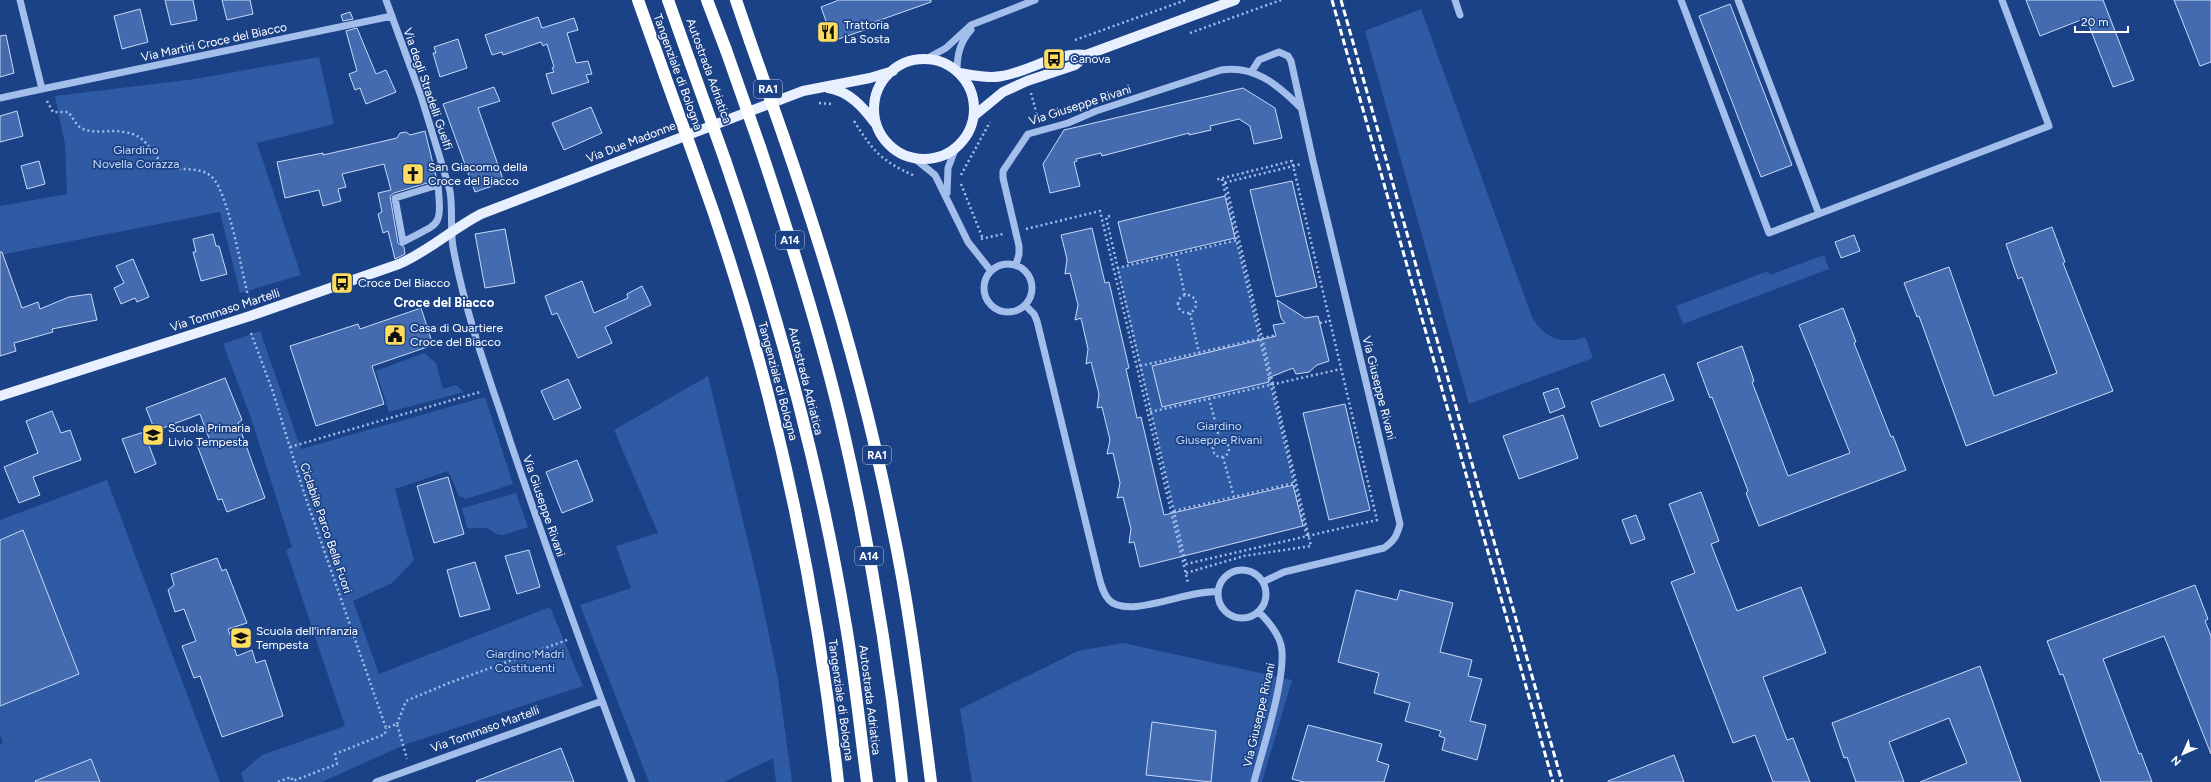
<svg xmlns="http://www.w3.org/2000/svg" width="2211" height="782" font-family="Figtree,sans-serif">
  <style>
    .green { fill: #2f5aa4 }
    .building { fill: #446baf; stroke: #c8daf8 }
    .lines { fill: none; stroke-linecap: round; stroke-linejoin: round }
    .path { stroke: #a3beeb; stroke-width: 2.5; stroke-dasharray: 2 3; stroke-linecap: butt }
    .minor { stroke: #a3beeb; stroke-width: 7 }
    .major { stroke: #e8efff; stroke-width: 10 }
    .highway { stroke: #fff; stroke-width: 12 }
    .rail { stroke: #fff; stroke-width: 3; stroke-dasharray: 7 3; stroke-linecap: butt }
    .highway-bridge { stroke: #fff; stroke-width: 12 }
    .labels { text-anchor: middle; stroke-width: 3.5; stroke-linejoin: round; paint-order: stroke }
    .shield { fill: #1b4286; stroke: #bbc6db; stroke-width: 1 }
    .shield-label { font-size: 11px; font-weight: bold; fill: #fff }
    .poi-label { font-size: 12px; fill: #fff; stroke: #1b4286; text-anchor: start }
    .street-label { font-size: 12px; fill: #fff; stroke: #1b4286 }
    .park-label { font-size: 12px; fill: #c8daf8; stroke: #1b4286 }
    .neighbourhood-label { font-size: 13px; font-weight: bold; fill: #fff; stroke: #1b4286 }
  </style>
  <rect width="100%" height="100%" fill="#1b4286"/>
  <!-- green -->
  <path class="green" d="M1421,9l111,308c12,21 29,28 53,20l8,21 -124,46 -104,-373z
    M319,57l15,67 -77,19 44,132 -61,18 -20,-81 -220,43v-49l67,-12 -2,-50 -10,-48 140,-17z
    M1237,240l57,243 -120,28 -57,-243z
    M1824,255l5,14 -146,55 -7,-18 92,-35 2,4z
    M260,331l41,118 184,-52 28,87 -47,15 -7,-3 -11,-25 -53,18 19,71 -22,23 -39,18 26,73 171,-67 33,79 -179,59 -82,37h-78l-3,-9 21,-18 83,-29 -59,-176 6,-3 -41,-129 -28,-74z
    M424,353l12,10 7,26 13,-4 8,7 -75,20 -13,-41z
    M708,376l51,211 19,92 14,103h-16l-3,-24 -49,24h-75l-69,-177 51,-17 -15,-42 42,-13 -44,-103z
    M107,480l113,302h-220v-38l3,-1 -3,-7v-216z
    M516,493l12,34 -24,8 -8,-1 -9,-6h-20l-5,-20z
    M1123,643l169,37 -30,102h-290l-12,-73 118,-58z"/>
  <!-- building -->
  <path class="building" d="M165,0h28l4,20 -26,5z
    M222,0h28l3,14 -26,6z
    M839,0h92v2l-62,22 1,4 -37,13 -12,-34z
    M2026,0h77l31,80 -21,7 -27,-69 -46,18z
    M2174,0h37v62l-11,4z
    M1730,4l62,161 -31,12 -62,-161z
    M140,9l8,33 -26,7 -8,-33z
    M350,12l3,7 -10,2 -2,-6z
    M538,17l4,11 32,-10 4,12 -11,3 9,30 12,-2 4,13 -6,1 3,7 -37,12 -6,-20 8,-2 -2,-4 2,-1 -7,-23 -4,2 -2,-4 -38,13 -1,-3 -10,3 -7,-20z
    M357,28l19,46 10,-4 10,22 -30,12 -6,-16 -5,2 -6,-16 8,-3 -11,-40z
    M6,35l8,38 -14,4v-41z
    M458,39l9,29 -27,9 -7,-24h3l-2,-6z
    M494,87l6,14 -22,7 26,74 -29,10 -32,-88z
    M1243,88l32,20 7,30 -28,6 -4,-18 -11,-7 -29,7 1,4 -22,5v-2l-87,23 -1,-3 -25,6 1,2 -3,1 6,24 -30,7 -7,-29 21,-34z
    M591,107l11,26 -38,17 -12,-27z
    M17,111l6,25 -23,6v-26z
    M425,131l12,49 -43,13 -4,3 8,47 6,4 1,7 -10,5 -7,-28 -5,2 -5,-19 4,-2 -4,-19 13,-3 -7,-26 -42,10 4,13 -8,2 3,12 -18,5 -4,-16 -34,8 -8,-36 46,-9v2l57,-13 17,-4 3,-5 6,-1 4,3z
    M39,161l6,23 -18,5 -6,-23z
    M1292,181l25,106 -41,10 -26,-107z
    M1225,196l10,42 -107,25 -10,-41z
    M2052,227l13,35 -2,1 50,128 -147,55 -47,-130 -2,1 -13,-34 45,-16 45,129 63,-23 -35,-96 -4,2 -12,-35z
    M1092,228l13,55 4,-1 20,86 -3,1 11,49 4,-1 23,98 129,-30 10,41 -163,41 -6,-25 -5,1 2,-14 -8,-32 -6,1 3,-15 -7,-30 -6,1 3,-14 -8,-33 -5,1 2,-14 -8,-32 -5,2 2,-15 -7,-31 -6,2 3,-15 -8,-32 -5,1 2,-15 -6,-24z
    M505,229l10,54 -30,5 -10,-54z
    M213,234l3,12h3l8,28 -26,7 -8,-29h3l-3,-13z
    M1854,235l6,16 -19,7 -6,-16z
    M0,252h2l20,56 16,-6 2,7 29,-12 22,-3 6,26 -45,9 1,3 -39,11 2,8 -16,5z
    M133,259l16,38 -12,5 -2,-4 -14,6 -7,-16 10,-5 -8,-17z
    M582,281l12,32 34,-15 -1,-4 15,-8 9,19 -46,22 7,16 -34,15 -21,-45 -5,2 -7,-19z
    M1277,300l28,18 13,-2 11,45 -12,4 -8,7 -13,2 -3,-6 -25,10 1,4 -107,25 -10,-41 124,-30 -3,-11 12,-2 -4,-5z
    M421,308l12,37 -61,21 12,38 -68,22 -26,-80 68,-22 2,5z
    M1843,308l13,34 -2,1 37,94 2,-1 13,34 -147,56 -13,-33 2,-2 -36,-94 -2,1 -13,-35 45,-17 12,35 -2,1 36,94 62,-23 -51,-128z
    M1664,374l10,26 -74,27 -9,-25z
    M225,378l17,42 -4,3 27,75 -38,14 -5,-13 -4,1 -21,-55 13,-4 -10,-27 -45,17 -9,-23z
    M568,379l13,29 -27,12 -13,-29z
    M1558,388l7,19 -15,6 -7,-20z
    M1345,404l25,106 -41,10 -26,-107z
    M52,411l9,22 9,-3 11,30 -48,17 7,18 -21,8 -15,-36 34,-14 -12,-32z
    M1563,415l15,43 -59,21 -16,-43z
    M144,432l12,32 -21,9 -13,-34z
    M577,460l16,41 -31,12 -16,-41z
    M448,477l16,57 -30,9 -17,-57z
    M1701,492l18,49 -8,3 26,67 64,-24 25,66 -63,24 24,63 6,-2 17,44h-37l-18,-47 -22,8 -62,-161 24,-9 -26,-69z
    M1636,515l9,24 -14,5 -9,-24z
    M23,530l56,144 -79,32v-166z
    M529,550l11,37 -23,7 -12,-38z
    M217,558l5,13 4,-2 21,54 -19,6 9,27 15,-6 4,13 9,-3 18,56 -61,21 -22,-61 -6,2 -12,-32 14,-5 -12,-32 -9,3 -7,-22 6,-5 -3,-11z
    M475,562l15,47 -30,8 -13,-47z
    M2195,585l13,34 -3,2 6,15v118l-47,-118 -61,23 36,95 2,-1 11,29h-51l-38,-108 -3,1 -13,-34z
    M1356,590l41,10 3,-10 53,13 -13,49 32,8 -4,16 14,3 -12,42 16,4 -9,35 -35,-10 3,-12 -6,-2 2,-5 -36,-10 5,-18 -36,-10 5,-20 -41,-11z
    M1980,666l41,116h-101l47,-19 -18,-45 -60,24 15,40h-48l-9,-25 -3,1 -12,-35z
    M1152,722l64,9 -5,51 -65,-7z
    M1308,725l74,19 -5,17 12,4 -5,17h-80l-12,-3z
    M561,748l13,34h-97l-1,-1z
    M1674,755l10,27h-76v-1z
    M91,759l9,23h-64l-1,-1z"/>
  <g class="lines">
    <!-- path -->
    <path class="path" d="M1190,33l91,-33
      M1075,40l111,-40
      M1031,93l7,26
      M47,101l6,11h15c4,4 8,13 13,16 13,7 30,1 43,4 25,4 23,18 39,31 15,11 35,1 49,14 16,15 30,95 36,119
      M819,103l12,1
      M854,121c19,30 27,40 61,55
      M961,175l29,-53
      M1222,179l85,358
      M961,184l22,55
      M1110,216l-4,1 80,347 191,-44 -85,-359 -77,19
      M1026,229l74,-18 88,372
      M981,239l22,-5
      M1176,254l9,42
      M1117,268l120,-28
      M1178 304a9 9 0 1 1 18 0a9 9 0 1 1-18 0Z
      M1190,313l9,40
      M1320,323l10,-2
      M251,333l22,59 31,101 82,235 11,-4 10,35
      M1140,366l136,-31
      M1209,398l11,43
      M1150,412l191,-43
      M1213 449a8 8 0 1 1 16 0a8 8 0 1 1-16 0Z
      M290,447l190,-55
      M1223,457l11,40
      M1174,511l120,-28
      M1186,573l58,-17 67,-10 -85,-362 -3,-1 79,-19
      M397,724l9,-23 43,-18 118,-43
      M278,782l13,-5 2,4 44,-17 -2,-10 50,-20 1,-6"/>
    <!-- minor -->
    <path class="minor" d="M20,0l22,89 350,-73
      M386,0l35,96 29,95c3,19 0,37 3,56 12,66 36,130 57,194 39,115 80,228 122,341
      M1455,0l5,15
      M1681,0l88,233 280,-107 -47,-126
      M1738,0l81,214
      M926,59l20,-11 25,-23 64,-25
      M957,71c0,-16 3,-29 14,-41
      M1252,71l7,-11 20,-8 9,4 3,5 22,100 87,363c-3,12 -6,17 -16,24l-100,24 -21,10
      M0,98l42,-9
      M914,158l21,17 33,67 23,29
      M438,185c4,44 2,37 -35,57l-8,-44z
      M947,193l1,-25 8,-21
      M984 288a24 24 0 1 1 48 0a24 24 0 1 1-48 0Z
      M1016,265l3,-11v-8l-16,-68v-7l25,-37 40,-11 28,-12 125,-41c33,-5 56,14 79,37
      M1025,305l9,9 3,7 62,256c2,8 4,16 10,23 19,20 80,-11 108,-8
      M1218 594a24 24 0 1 1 48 0a24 24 0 1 1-48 0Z
      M376,782l226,-81
      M1254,782c8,-31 34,-109 27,-137 -3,-12 -13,-24 -22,-33"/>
    <!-- major -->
    <path class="major" d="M874 109a50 50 0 1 1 100 0a50 50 0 1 1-100 0Z
      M959,73c14,2 29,6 43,3 29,-5 55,-25 84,-21
      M828,88c21,3 35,19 47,35
      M975,115l28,-23 24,-11 48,-16 11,-10 149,-55
      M0,396l250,-80 149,-52c30,-13 53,-35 82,-50l322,-123 67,-13 23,-7"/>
    <!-- highway -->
    <path class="highway" d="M638,0l27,76
      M668,0l22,62
      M707,0l19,50
      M736,0l14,41
      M784,138c44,127 82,255 108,387 18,85 28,171 39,257
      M760,147c30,90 59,181 81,274 28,119 48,239 61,361
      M725,160c52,151 95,308 121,466 9,52 14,104 21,156
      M698,168c72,198 117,405 140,614"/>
    <!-- rail -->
    <path class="rail" d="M1332,0l221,782
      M1341,0l221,782"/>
    <!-- highway-bridge -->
    <path class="highway-bridge" d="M750,41l34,97
      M726,50l34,97
      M690,62l35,98
      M665,76l33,92"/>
  </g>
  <!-- icons -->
  <defs>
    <g id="restaurant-square" transform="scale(1.15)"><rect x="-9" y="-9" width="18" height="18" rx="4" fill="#fddc60" stroke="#1b4286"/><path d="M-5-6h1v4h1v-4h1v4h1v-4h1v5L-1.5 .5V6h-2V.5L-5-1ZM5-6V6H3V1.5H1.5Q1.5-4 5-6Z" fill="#111"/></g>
    <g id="bus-square" transform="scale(1.15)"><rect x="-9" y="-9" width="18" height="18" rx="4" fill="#fddc60" stroke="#1b4286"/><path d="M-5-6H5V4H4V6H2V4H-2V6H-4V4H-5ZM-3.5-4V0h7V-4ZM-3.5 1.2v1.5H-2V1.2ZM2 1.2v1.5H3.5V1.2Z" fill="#111"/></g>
    <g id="church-square" transform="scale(1.15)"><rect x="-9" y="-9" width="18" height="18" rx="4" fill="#fddc60" stroke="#1b4286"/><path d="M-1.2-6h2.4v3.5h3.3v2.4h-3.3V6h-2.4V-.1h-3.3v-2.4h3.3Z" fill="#111"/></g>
    <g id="civic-square" transform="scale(1.15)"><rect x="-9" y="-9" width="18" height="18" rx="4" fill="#fddc60" stroke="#1b4286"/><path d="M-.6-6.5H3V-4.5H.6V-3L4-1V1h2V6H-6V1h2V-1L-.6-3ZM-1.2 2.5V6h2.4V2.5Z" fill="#111"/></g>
    <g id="school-square" transform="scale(1.15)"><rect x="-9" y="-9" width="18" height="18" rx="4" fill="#fddc60" stroke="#1b4286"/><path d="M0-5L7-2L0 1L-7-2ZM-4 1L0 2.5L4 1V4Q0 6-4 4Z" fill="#111"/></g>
  </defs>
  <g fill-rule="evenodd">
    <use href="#restaurant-square" x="828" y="32"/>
    <use href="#bus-square" x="1054" y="59"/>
    <use href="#church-square" x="413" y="174"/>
    <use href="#bus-square" x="342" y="283"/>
    <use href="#civic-square" x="395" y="335"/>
    <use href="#school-square" x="153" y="435"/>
    <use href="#school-square" x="241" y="638"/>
  </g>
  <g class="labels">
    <!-- shield labels -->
    <g class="shield">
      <rect x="754" y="80" width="28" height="18" rx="3"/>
      <rect x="776" y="231" width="28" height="18" rx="3"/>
      <rect x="863" y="446" width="28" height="18" rx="3"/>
      <rect x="855" y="547" width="28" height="18" rx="3"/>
    </g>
    <g class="shield-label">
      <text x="768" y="93">RA1</text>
      <text x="790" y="244">A14</text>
      <text x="877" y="459">RA1</text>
      <text x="869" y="560">A14</text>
    </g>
    <!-- poi labels -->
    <g class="poi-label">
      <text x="844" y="29">Trattoria<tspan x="844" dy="14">La Sosta</tspan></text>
      <text x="1070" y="63">Canova</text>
      <text x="428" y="171">San Giacomo della<tspan x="428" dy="14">Croce del Biacco</tspan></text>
      <text x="358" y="287">Croce Del Biacco</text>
      <text x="410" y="332">Casa di Quartiere<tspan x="410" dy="14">Croce del Biacco</tspan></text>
      <text x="168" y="432">Scuola Primaria<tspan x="168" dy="14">Livio Tempesta</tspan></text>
      <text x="256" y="635">Scuola dell'infanzia<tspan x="256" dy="14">Tempesta</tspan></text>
    </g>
    <!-- street labels -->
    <g class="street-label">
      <text transform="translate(214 42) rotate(-12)" y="4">Via Martiri Croce del Biacco</text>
      <text transform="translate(709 71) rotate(70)" y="4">Autostrada Adriatica</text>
      <text transform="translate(678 72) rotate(70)" y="4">Tangenziale di Bologna</text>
      <text transform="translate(428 89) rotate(71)" y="4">Via degli Stradelli Guelfi</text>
      <text transform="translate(1080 105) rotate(-18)" y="4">Via Giuseppe Rivani</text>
      <text transform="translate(631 142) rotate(-21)" y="4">Via Due Madonne</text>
      <text transform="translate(225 310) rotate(-18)" y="4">Via Tommaso Martelli</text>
      <text transform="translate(778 381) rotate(75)" y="4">Tangenziale di Bologna</text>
      <text transform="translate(806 381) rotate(76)" y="4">Autostrada Adriatica</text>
      <text transform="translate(1379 388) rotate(76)" y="4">Via Giuseppe Rivani</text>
      <text transform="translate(544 506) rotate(71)" y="4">Via Giuseppe Rivani</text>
      <text transform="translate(326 528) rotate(71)" y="4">Ciclabile Parco Bella Fuori</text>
      <text transform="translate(841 700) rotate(82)" y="4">Tangenziale di Bologna</text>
      <text transform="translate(870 700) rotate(83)" y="4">Autostrada Adriatica</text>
      <text transform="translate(1259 715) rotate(-77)" y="4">Via Giuseppe Rivani</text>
      <text transform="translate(485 729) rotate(-20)" y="4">Via Tommaso Martelli</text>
    </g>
    <!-- park labels -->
    <g class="park-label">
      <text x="136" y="154">Giardino<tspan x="136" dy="14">Novella Corazza</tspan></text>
      <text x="1219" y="430">Giardino<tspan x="1219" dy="14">Giuseppe Rivani</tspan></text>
      <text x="525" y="658">Giardino Madri<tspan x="525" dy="14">Costituenti</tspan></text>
    </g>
    <!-- neighbourhood labels -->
    <g class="neighbourhood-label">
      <text x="444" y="307">Croce del Biacco</text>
    </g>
  </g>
  <!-- north arrow -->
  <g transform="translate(2183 754) rotate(225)" stroke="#1b4286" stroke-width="3" paint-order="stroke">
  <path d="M0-3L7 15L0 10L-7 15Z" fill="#ffffff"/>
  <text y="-6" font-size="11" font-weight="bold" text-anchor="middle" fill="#ffffff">N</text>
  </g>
  <!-- scale -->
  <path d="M2075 26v6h53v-6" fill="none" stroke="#ffffff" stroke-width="2"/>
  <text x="2081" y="26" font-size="12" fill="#ffffff" stroke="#1b4286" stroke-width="3" paint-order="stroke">20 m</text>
</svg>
